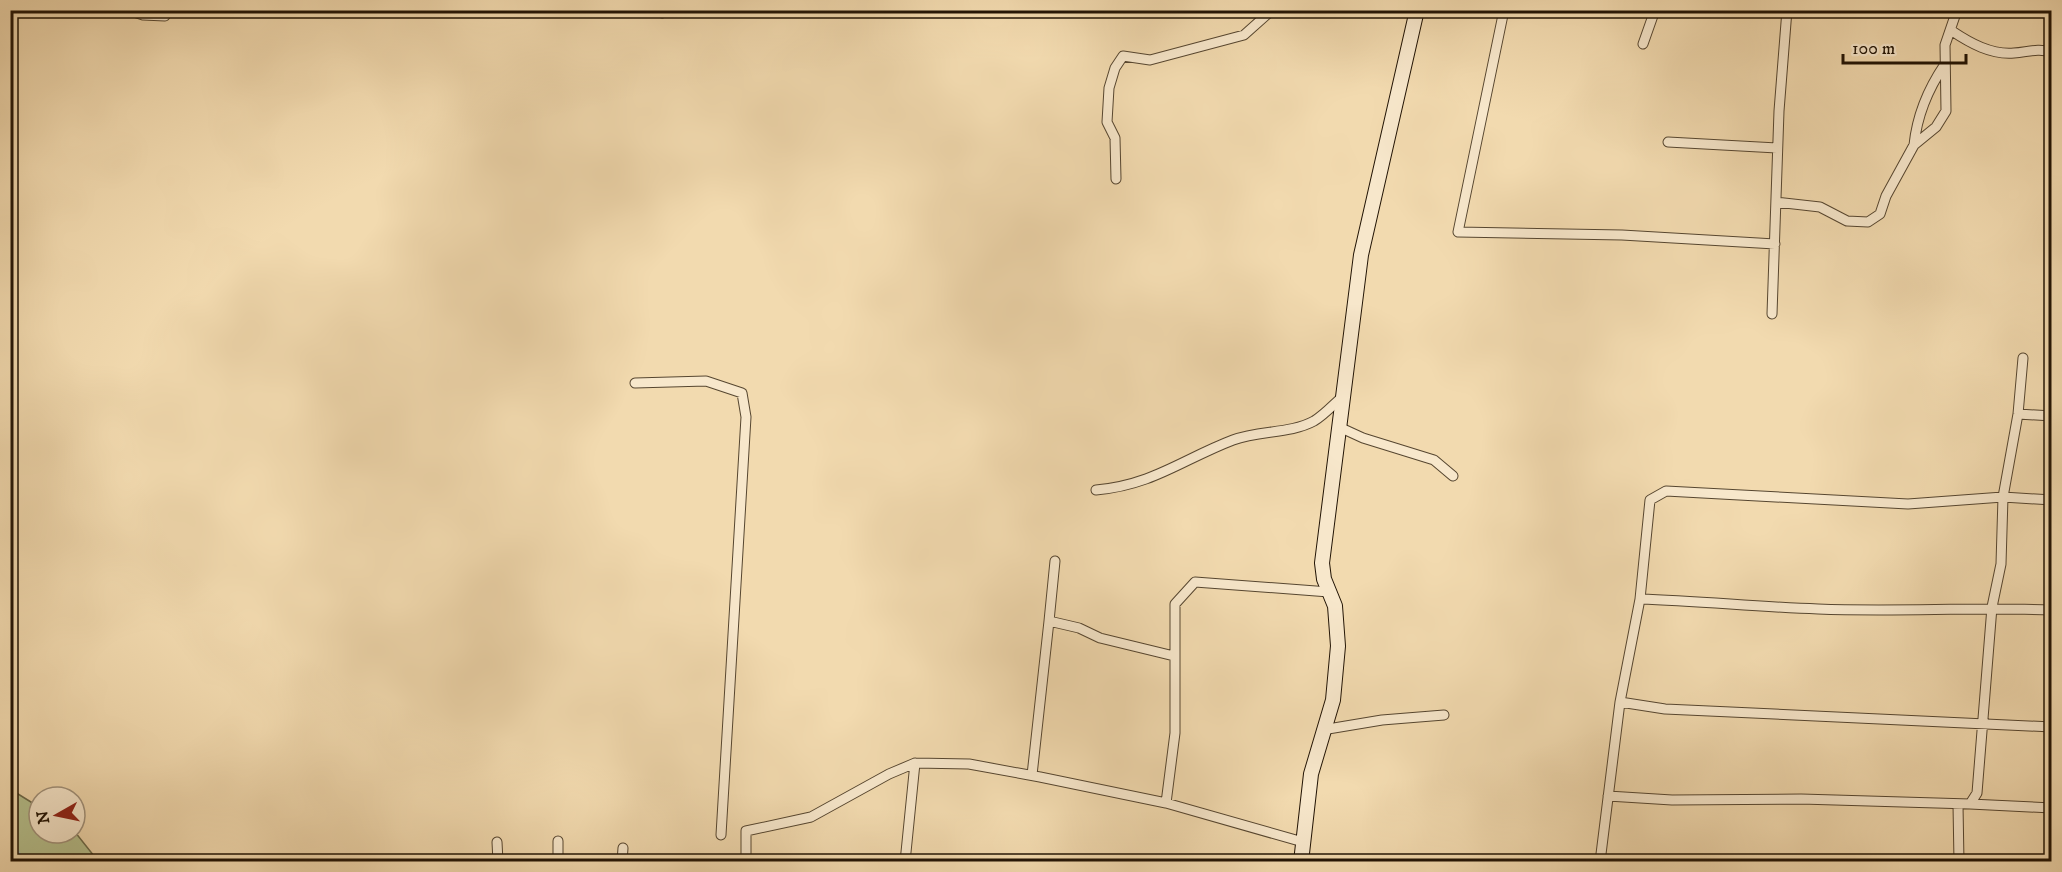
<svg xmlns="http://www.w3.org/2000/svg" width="2062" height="872" font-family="'IM FELL DW Pica',serif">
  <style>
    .green { fill: #b6c18e; stroke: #6c6a4a; stroke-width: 1.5 }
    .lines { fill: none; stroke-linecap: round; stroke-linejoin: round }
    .river { stroke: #a2b7b7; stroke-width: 15 }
    .street-casing { stroke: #564630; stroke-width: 11 }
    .secondary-casing { stroke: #221405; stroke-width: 16 }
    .street { stroke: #f7e7cb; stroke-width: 9 }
    .secondary { stroke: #f7e7cb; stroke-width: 14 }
  </style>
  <rect width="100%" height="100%" fill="#f2daaf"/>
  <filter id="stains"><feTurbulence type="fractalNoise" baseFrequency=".00333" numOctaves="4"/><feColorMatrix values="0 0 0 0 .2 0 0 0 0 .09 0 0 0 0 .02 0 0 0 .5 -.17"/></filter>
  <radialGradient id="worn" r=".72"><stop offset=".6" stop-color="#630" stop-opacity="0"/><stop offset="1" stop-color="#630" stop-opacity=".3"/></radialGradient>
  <!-- green -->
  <path class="green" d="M10,789l29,18v26l36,-1 23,29h-87z"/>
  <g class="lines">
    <!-- river -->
    <path class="river" d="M10,850l7,12"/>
    <!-- street casing -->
    <g class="street-casing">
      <path id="street" d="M128,10l15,5 22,1
        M1504,10l-46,222 164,3 153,9
        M662,13l10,-3
        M1952,31c18,12 39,24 62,22 14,-1 23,-5 38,-1
        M1643,44l12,-34
        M1668,142l109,6
        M1914,145c3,-30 14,-56 31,-81
        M1116,179l-1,-41 -8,-16 2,-34 6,-20 8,-12 27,4 94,-25 28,-25
        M1776,202l44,5 27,14 21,1 12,-8 6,-18 28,-51 22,-18 10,-16 -1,-66 12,-35
        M1772,314l7,-203 8,-101
        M635,383l71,-2 36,12 4,24 -25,418
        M2018,414l34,2
        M1339,427l24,11 71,22 19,16
        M1096,490c57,-5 87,-31 137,-50 26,-10 57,-6 81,-19 10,-6 19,-16 28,-24
        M1055,561l-6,60 30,7 21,10 74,18
        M1640,599l10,-99 16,-9 242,13 95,-7 15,-83 5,-56
        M1620,702l45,7 387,18
        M1322,730l60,-10 62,-5
        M1032,775l17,-154
        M1608,796l64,4 129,-1 169,5 7,-11 15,-186 9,-43 2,-67 49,3
        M1166,803l9,-70v-129l20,-22 134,10
        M1970,804l82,4
        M1958,805l1,57
        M497,842l1,20
        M558,862v-21
        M622,862l1,-14
        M746,862v-31l65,-14 78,-43 26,-11 54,1 71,13 126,26 137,39
        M905,862l10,-99
        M1600,862l20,-160 20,-103c60,2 119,8 178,10 78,3 156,-2 234,1"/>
    </g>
    <!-- secondary casing -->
    <g class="secondary-casing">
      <path id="secondary" d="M1301,862l10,-88 22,-74 5,-54 -3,-40 -11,-27 -2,-16 39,-308 56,-245"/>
    </g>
    <!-- street -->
    <use href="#street" class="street"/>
    <!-- secondary -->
    <use href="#secondary" class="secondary"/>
  </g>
  <!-- margin -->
  <rect width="2062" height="872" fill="none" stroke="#f2daaf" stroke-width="36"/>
  <rect x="12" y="12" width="2038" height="848" fill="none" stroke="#221405" stroke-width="3"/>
  <rect x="18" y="18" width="2026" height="836" fill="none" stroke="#221405" stroke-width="1.5"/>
  <!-- north arrow -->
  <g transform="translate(57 815) rotate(261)"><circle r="28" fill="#f7e7cb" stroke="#a2937c" stroke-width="1.5"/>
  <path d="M0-4.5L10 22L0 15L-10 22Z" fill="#8f2418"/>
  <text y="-9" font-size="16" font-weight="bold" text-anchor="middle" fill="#221405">N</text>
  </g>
  <!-- scale -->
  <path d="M1843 54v9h123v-9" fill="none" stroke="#221405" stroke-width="3"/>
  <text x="1852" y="54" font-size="18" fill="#221405" stroke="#f7e7cb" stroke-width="4.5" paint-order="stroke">100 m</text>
  <rect width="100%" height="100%" filter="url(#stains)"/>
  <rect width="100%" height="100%" fill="url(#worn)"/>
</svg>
